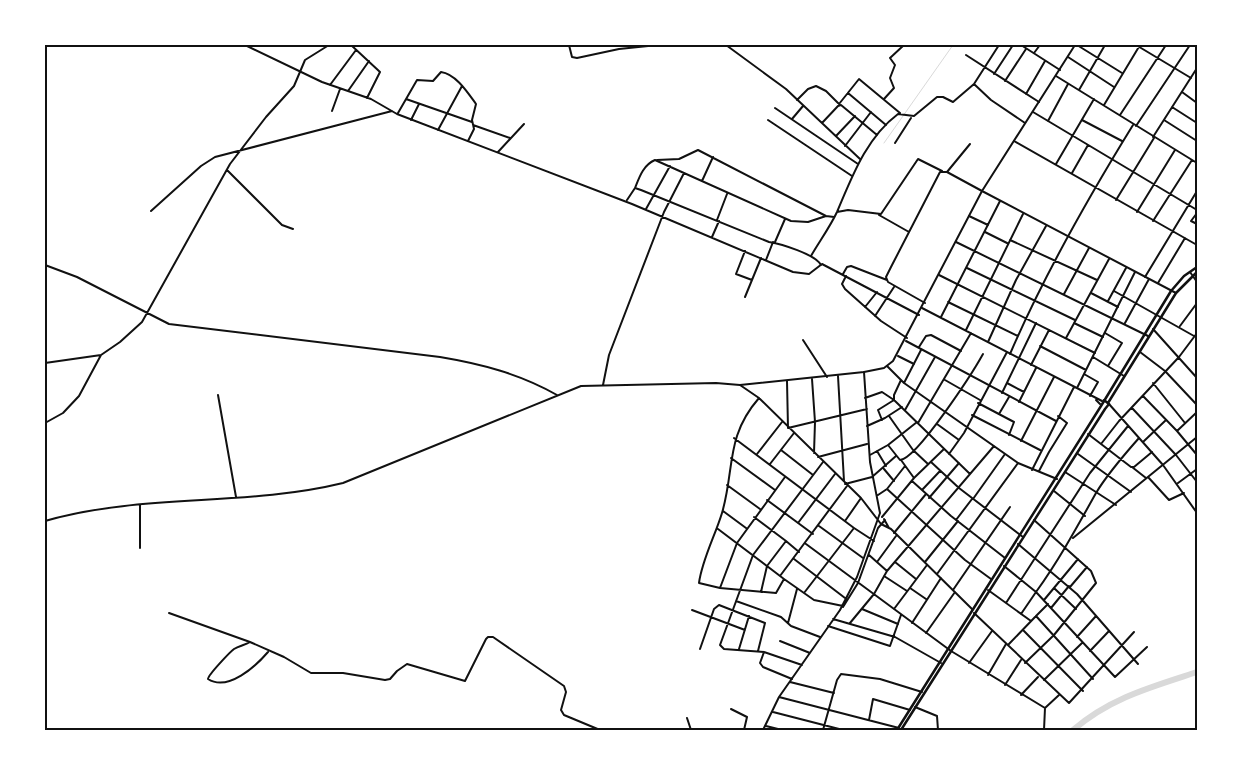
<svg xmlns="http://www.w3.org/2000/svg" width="1242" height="775" font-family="'PT Sans',sans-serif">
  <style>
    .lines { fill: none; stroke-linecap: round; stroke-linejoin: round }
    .stream { stroke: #d9d9d9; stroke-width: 1 }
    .river { stroke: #d9d9d9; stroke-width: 6 }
    .minor { stroke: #111; stroke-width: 2 }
    .tertiary { stroke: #111; stroke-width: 2 }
    .primary { stroke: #111; stroke-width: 2.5 }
    .neatline { fill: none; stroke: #111; stroke-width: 2 }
  </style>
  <rect width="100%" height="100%" fill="#fff"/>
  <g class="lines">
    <!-- stream -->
    <path class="stream" d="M884,143l69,-98"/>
    <!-- river -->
    <path class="river" d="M1073,730c37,-32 78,-43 124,-58"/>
    <!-- minor -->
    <path class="minor" d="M245,45l77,37 49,17 26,15 235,90 161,68 16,2 13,-10 97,51
      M351,45l29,27 -13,26
      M569,45l3,12 5,1 42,-9 39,-4
      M726,45l60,44 74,70
      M999,45l-25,39 17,16 34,23
      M1021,45l39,25
      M1077,45l45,28
      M1136,45l55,33
      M1034,53l6,-8
      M966,55l73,47
      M1068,57l46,30
      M1196,71l1,15
      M994,74l19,-29
      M1056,76l141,87
      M1005,81l21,-32
      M330,85l26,-35
      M1079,90l26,-45
      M348,91l21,-30
      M1182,92l15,11
      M848,93l38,32
      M1026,94l19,-33
      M406,99l66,23
      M884,99l10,-11 -4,-10 5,-13 -5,-7 14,-13
      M797,100l11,-11 8,-3 10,5 12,12
      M839,104l20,-25 41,34
      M1104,105l36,-60
      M1172,107l25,16
      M775,108l83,56
      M332,111l8,-22
      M1033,112l164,98
      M398,113l19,-33 16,1 8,-9c15,2 27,21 35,32l-4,16 2,9 -6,12
      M1120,115l46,-70
      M792,119l11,-13
      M411,120l8,-16
      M768,120l84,56
      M1082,120l40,21
      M1164,120l33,21
      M1048,121l20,-37
      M822,123l16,-17 3,-1 36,30
      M473,125l37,13
      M1136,126l54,-81
      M438,130l24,-44
      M836,136l19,-20
      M1153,137l44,-69
      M1014,141l183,104
      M895,143l16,-25
      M845,146l26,-34
      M498,152l26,-28
      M657,160l22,-1 19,-9 128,66 8,1
      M1056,164l38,-65
      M227,170l55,55 11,4
      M947,172l23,-28
      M1072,173l16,-28
      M702,181l11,-24
      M635,188c4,-10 8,-23 20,-28l136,61 17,1 18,-6
      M627,200l8,-12 6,2 128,52c12,2 46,12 52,23
      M1116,200l38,-62
      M646,209l24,-43
      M151,211l50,-45 14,-9 177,-46
      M837,212l11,-2 33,4 37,-55 24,12
      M1137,212l38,-62
      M1197,213l-6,8 6,3
      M879,215l30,17
      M969,216l19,9
      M717,220l10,-26
      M1153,221l39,-61
      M985,232l22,11
      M712,237l7,-16
      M1010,240l87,40
      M775,242l10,-23
      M956,242l192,94
      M745,251l-9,23 16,6
      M811,256c8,-14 19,-29 26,-44 15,-35 29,-74 61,-98l16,2 23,-19h6l10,5 21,-18
      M766,260l7,-18
      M45,265l32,12 92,47 271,33c42,7 80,17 117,38
      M967,268l108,52
      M1190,272l7,10
      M843,274l4,-7 4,-1 36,14
      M939,275l156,78
      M846,276l-4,8 3,5 36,32 26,17
      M1145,277l52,-86
      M1158,283l27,-45
      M1114,291l80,45
      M1091,293l27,14
      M1064,294l25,-46
      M745,297l16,-39
      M1108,301l18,-33
      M948,302l70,34
      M925,303l-37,-21 -2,-5 5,-10 49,-95h7l35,19
      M865,307l12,-15
      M922,308l180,93
      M875,316l19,-29
      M941,317l59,-116
      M1074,323l29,14
      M1125,323l24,-44
      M1180,326l17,-23
      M1153,329l44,49
      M966,330l57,-116
      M1105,333l17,10 -14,23
      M1066,338l43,-79
      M803,340l24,37
      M906,341l150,80
      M988,342l28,-62 30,-54
      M1040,346l46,24
      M919,347l7,-11 5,-1 30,16
      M1140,352l25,19 32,34
      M1010,354c34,-79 78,-156 123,-229
      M898,356l16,8
      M1093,357l31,19
      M45,363l56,-8
      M1031,365l18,-35
      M887,366l17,17 114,80 39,16
      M1084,374l14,8 -8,14
      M838,376l6,105
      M812,379l3,43 -1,31
      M901,380l-7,15v5l76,74
      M945,380l35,20
      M787,381l1,47 79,-19
      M904,383l17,-33
      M1007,383l17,9
      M1153,383l32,40
      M603,385l6,-30 55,-143 20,-39
      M1077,388l58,-116
      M1002,393l34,-70
      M218,395l18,102
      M1143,396l34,35 20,24
      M759,398c-34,39 -24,71 -37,115 -7,23 -20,47 -23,70l21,5 56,5 8,-14 30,21 29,6
      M865,398l17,-6 12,8 -16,10 4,10
      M1096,400l4,4
      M1019,402l17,-34
      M978,403l36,19 -5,13
      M1109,404l54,61 34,48
      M1132,408l44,47 21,27
      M905,410l30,-53
      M999,414l10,-17
      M972,415l68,35
      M889,416l24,34 15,14
      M45,423l18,-10 16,-17 22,-41 19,-13 22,-20 88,-158 36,-47 28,-31 11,-26 24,-15
      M918,423l53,-90
      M937,424l22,16
      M867,426l18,-8 17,-11
      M1177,431l20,-19
      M1088,434l43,33h3l18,-15
      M734,438l120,90 -50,65
      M1021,441l33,-64
      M1143,442l23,-22
      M1101,444l18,-23 60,-64 18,-24
      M888,445l12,15c17,-1 73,-88 83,-106
      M781,450l32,25
      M877,451l9,15
      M757,454l25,-32
      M949,454l15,-21 43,-81
      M1078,454l53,38
      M870,455l18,-10 29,-23
      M818,457l49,-13
      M731,458l44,32
      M901,460l13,18
      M931,462l28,26 64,49
      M770,464l24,-31
      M1132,467l14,11
      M884,469l10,12
      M1032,470l42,-83
      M1039,471l10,-19 18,-29 -9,-7
      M1065,472l51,33
      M1148,477l21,23 15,-7
      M912,481l39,35 54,42
      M1178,483l19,-14
      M845,484l27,-7 24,-21
      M727,485l33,24
      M887,489l18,-23
      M922,490l18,-19
      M1054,491l31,25
      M878,495l9,-6 78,71 26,19
      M929,498l30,-35
      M973,499l32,-45
      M767,500l46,34
      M723,511l23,17
      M754,517l32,24 -19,25 -6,26
      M882,517l32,-39 30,-29
      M884,519l5,9
      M956,520l16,-21
      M45,521c97,-28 200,-14 298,-38l238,-97 135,-3 24,2 19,13 102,100 20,26 10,5 81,80
      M845,521l16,-23
      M798,523l37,-49
      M819,526l44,32
      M854,528l20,13
      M718,529l66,50
      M894,533l32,-39
      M1073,538l124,-101
      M786,541l13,11
      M806,544l145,107 94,57 14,-13
      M1018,544l59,50 61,70
      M140,548v-43
      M869,555l18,16
      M794,559l51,39
      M877,562l19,-26
      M895,562l21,17
      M925,562l33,-41
      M1004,566l32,26c23,-32 41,-65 60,-99 12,-20 28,-38 43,-55
      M937,574l81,-111
      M780,576l67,-90
      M884,576l23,15
      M1070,587l17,-20
      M720,588l17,-45 48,-66
      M910,588l16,11
      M1054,588l22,21
      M953,590l57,-83
      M988,590l43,31
      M1044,600l34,-41
      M736,601l45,16 10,9 29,11
      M1006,603l84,-130 38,-47
      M843,607l15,-24 20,-55 7,-8
      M1051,608l18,-22
      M862,609l36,15
      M894,609l33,-44
      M692,610l53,20
      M840,610l17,-33 23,-64 -10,-51 -6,-90
      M169,613l81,29 34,15 27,16h32l42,7 5,-1 7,-8 10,-7 58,17 21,-42 2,-2h5l71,49 2,6 -5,18 3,5 36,15
      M974,613l95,90 65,-71
      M1021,614l15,-22 79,85 32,-30
      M1036,616l12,-12
      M833,619l62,18 46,26
      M788,623l9,-34
      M850,623l24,-29 13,-23 107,-125
      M912,623l29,-45
      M828,626l62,20 11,-31
      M1023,630l60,61
      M926,633l29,-41
      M1077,637l19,-21
      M780,641l30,12
      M250,642c-5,3 -11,4 -16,7 -4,3 -26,26 -26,30 20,13 48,-13 60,-27
      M1008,645l28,-29 57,63
      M700,649l14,-40 5,-4 46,18 -7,28
      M739,649l10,-33
      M1090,651l19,-20
      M764,652l-4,11 3,4 29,12
      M969,663l23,-32
      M1025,663l29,-28 42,-52 -5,-12 -57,-51
      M802,665l-38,-13 -40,-3 -4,-4 33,-90 70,-93
      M988,675l18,-31
      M1044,680l38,-37
      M790,682l44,11
      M1005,685l16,-25
      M1021,695l17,-18
      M779,697l120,31
      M915,707l22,9 1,14
      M731,709l16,8 -3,13
      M773,712l70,18
      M687,718l4,12
      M869,720l4,-21 37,11
      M766,726l16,4
      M763,730l16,-33 61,-87
      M823,730l14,-50 4,-6 39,5 42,13
      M1044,730l1,-22"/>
    <!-- tertiary -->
    <path class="tertiary" d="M982,191l194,102
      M740,385l124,-13 20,-4 9,-7 89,-170 93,-146"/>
    <!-- primary -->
    <path class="primary" d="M1104,400l5,4 -4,5
      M1108,403l68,-110 21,-21
      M1101,406l70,-115 13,-15 13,-9
      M897,730l204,-324
      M901,730l204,-321"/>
  </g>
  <!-- border -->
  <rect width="1242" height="775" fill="none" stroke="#ffffff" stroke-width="92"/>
  <rect x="46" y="46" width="1150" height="683" class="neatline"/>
</svg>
